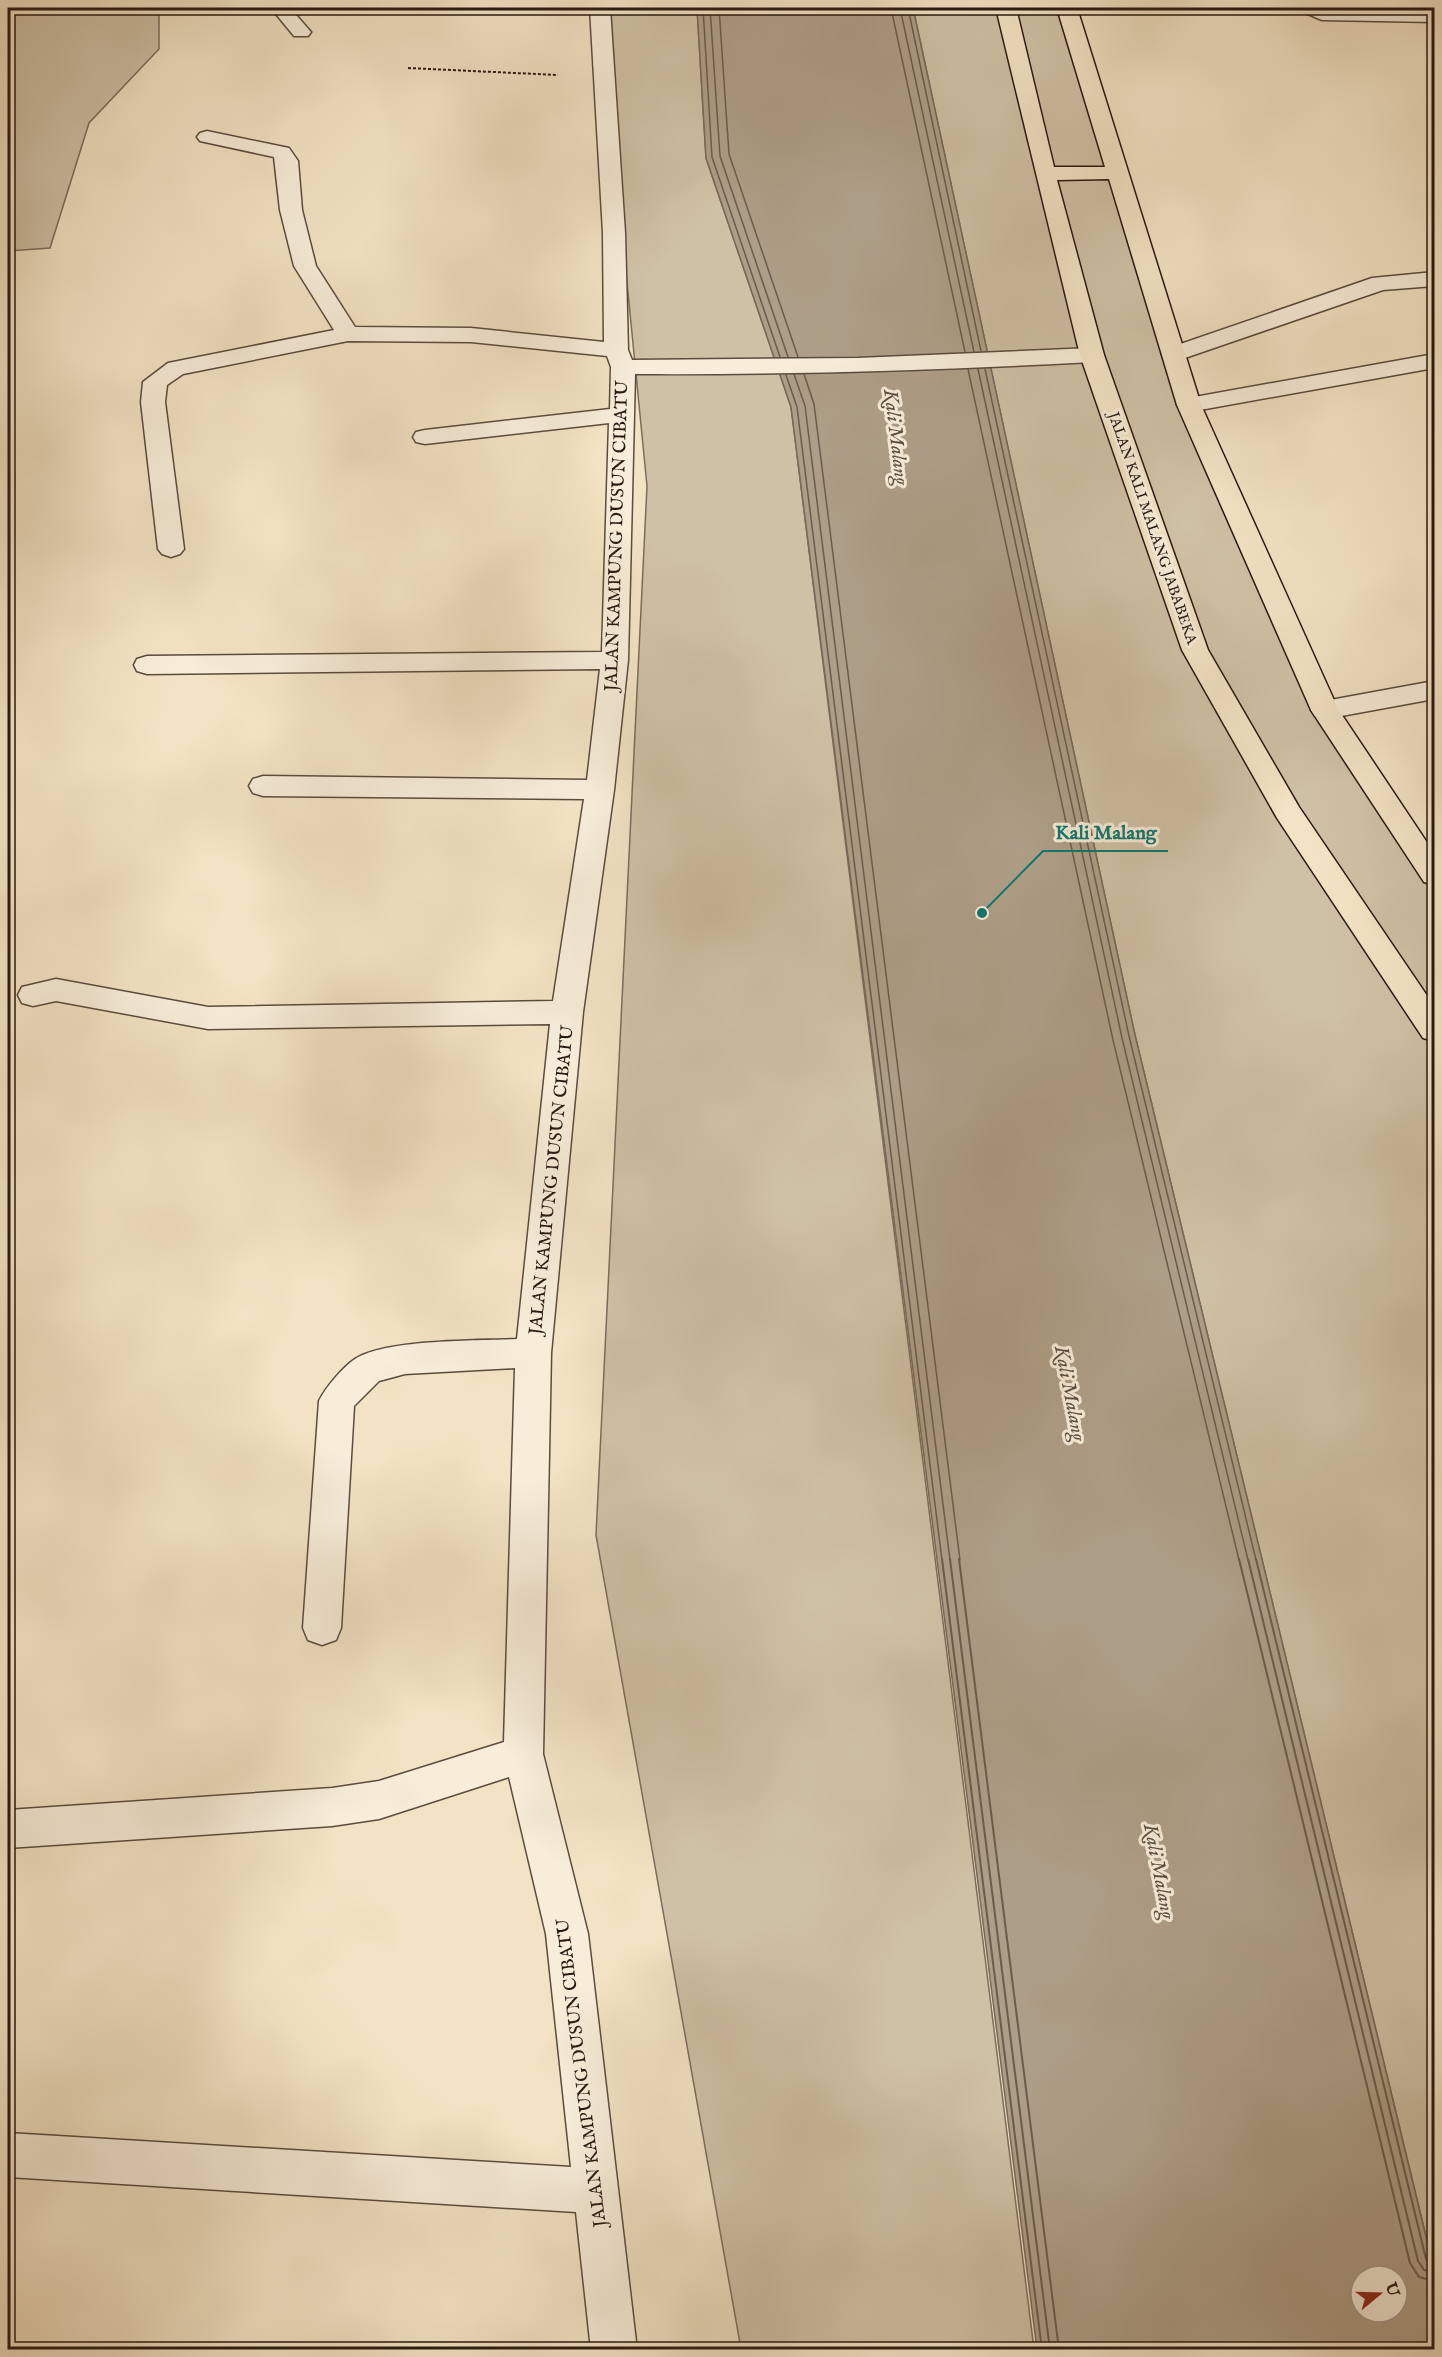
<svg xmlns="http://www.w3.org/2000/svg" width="1442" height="2357" font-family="'IM FELL English',serif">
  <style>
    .green { fill: #cfc1a6; stroke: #7b6d5c; stroke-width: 1.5 }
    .water { fill: #ad9e87; stroke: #776958; stroke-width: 1.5; fill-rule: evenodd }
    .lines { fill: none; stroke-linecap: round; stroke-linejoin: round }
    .shore-far1 { stroke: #6a5c4c; stroke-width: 1.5 }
    .shore { stroke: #6a5c4c; stroke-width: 2 }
    .minor-casing { stroke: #5a4c3e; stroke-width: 3 }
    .major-casing { stroke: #271912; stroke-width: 3 }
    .path { stroke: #271912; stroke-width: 2; stroke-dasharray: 3 2; stroke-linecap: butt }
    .minor { fill: #f7edd9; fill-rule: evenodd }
    .major { fill: #f2e3c4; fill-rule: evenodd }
    .labels { text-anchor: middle; stroke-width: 6; stroke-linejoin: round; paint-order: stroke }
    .far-street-label { font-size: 15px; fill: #271912; stroke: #f7edd9 }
    .street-label { font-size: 18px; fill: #271912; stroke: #f7edd9 }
    .water-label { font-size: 20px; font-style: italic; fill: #5d4e41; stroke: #f7edd9 }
    .leader { fill: none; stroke: #0f766e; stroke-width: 2 }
    .callout-dot { fill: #0f766e; stroke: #f7edd9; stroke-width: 2 }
    .callout-label { font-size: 20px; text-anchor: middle; font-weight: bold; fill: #0f766e; stroke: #f7edd9; stroke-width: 6; stroke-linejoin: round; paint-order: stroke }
  </style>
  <rect width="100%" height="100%" fill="#f2e3c4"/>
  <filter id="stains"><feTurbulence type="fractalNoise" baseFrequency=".00333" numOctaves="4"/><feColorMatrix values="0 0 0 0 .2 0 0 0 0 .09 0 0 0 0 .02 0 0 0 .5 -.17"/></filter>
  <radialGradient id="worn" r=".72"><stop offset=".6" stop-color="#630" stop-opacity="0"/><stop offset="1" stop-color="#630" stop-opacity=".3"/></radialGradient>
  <!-- green -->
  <path class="green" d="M8,8h151v41l-70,74 -39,125 -42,3z
    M600,8h97l9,150 85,249 243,1942h-293l-145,-814 51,-1049z
    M913,8h154l107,346 151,356 109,156v1403l-299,-1234z"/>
  <!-- water -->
  <path class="water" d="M697,8h216l222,1027 299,1235v79h-397l-246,-1942 -85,-249zM1361,2276h36v36h-36z"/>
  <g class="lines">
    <!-- shore-far1 -->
    <path class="shore-far1" d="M703,8l9,149 68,200
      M710,8l10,148 68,201
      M719,8l10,146 69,203
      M891,8l74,344
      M900,8l74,344
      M908,8l73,343
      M968,369l145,671 126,520
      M978,369l144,669 126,522
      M985,369l144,667 127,524
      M794,374l11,32 145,1154
      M804,374l10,30 146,1156
      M786,375l11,32 145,1153"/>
    <!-- shore -->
    <path class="shore" d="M942,1559l100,791
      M950,1559l100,791
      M959,1559l100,791
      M1239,1559l171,704 9,14 15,4
      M1248,1559l170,702 6,9 10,2
      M1256,1559l170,700 3,5 5,1"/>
    <!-- minor casing -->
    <g class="minor-casing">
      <path id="minor" d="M271,8h19l21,24 -3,4h-14z
        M590,8h20l15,225 3,117 4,10 226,-2 234,-10 8,2 4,5 -4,5 -8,2c-152,8 -305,13 -457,12l-7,286 -14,130 -31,222 -32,341 -8,401 45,180 49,416h-46l-15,-138 -568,-35v-44l563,34 -25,-233 -37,-157 -130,42 -47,7 -324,22v-38l324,-22 47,-7 125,-39 11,-374 -110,6 -26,7 -25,25 -13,222 -5,12 -14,5 -14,-5 -5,-12 16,-227c7,-14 23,-33 36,-42 31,-20 123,-18 162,-20l33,-315 -342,5 -152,-28 -23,5 -11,-3 -4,-8 4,-8 34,-8 152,28 345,-6 31,-202 -321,-3 -10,-3 -4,-7 4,-7 10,-3 324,4 13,-111 -453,5 -10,-3 -3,-6 3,-6 10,-3 455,-4 7,-229 -184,21 -9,-2 -3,-5 3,-5 9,-2 185,-21 1,-42 -4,-11 -136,-14 -123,-1 -165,33 -16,11 -2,17 19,147 -4,5 -9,3 -9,-3 -4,-5 -17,-147 2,-20 25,-19 166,-33 -40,-64 -14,-56 -6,-53 -74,-16 -3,-4 3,-4 7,-2 82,17 9,13 4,49 14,56 39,61 116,1 133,14 -1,-109z
        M1300,8l134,2v12l-112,-2 -19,-8z
        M1434,272v14l-51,4 -201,69h-16l-4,-5 4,-5 206,-71z
        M1434,354v14l-245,44 -8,-2 -4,-5 4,-5 8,-2z
        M1434,681v18l-109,20 -10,-3 -4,-6 4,-6 10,-3z"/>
    </g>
    <!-- major casing -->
    <g class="major-casing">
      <path id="major" d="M996,8h20l38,159h51l-48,-159h20l124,397 137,304 96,144v32l-10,-3 -113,-172 -134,-305 -68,-226 -52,1 47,175 104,295 91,157 135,199v35l-11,-3 -146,-220 -95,-168 -102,-295z"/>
    </g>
    <!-- path -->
    <path class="path" d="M408,68l150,7"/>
    <!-- minor -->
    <use href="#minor" class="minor"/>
    <!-- major -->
    <use href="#major" class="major"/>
  </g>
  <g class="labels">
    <!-- far-street labels -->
    <g class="far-street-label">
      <text transform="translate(1153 528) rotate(71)" y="5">JALAN KALI MALANG JABABEKA</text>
    </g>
    <!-- street labels -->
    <g class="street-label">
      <text transform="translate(616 536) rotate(-88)" y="6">JALAN KAMPUNG DUSUN CIBATU</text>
      <text transform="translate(551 1180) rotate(-84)" y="6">JALAN KAMPUNG DUSUN CIBATU</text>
      <text transform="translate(581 2073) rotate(-97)" y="6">JALAN KAMPUNG DUSUN CIBATU</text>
    </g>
    <!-- water labels -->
    <g class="water-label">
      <text transform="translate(897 437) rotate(83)" y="7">Kali Malang</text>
      <text transform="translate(1071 1393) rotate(79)" y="7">Kali Malang</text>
      <text transform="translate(1160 1871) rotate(79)" y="7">Kali Malang</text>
    </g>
  </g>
  <!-- callouts -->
  <path class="leader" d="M982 913L1043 851H1168"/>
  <circle class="callout-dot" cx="982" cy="913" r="6"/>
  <g class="callout-label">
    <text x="1106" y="839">Kali Malang</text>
  </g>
  <!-- margin -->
  <rect width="1442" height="2357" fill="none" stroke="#f2e3c4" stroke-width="30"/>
  <rect x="9" y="9" width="1424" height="2339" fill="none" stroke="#271912" stroke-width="3"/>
  <rect x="15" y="15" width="1412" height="2327" fill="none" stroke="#271912" stroke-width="1.5"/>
  <!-- north arrow -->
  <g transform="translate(1379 2294) rotate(71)"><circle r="28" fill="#f7edd9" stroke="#a49889" stroke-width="1.5"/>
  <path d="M0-4.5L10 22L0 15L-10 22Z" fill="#8f2418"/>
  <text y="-9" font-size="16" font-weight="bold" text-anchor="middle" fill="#271912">U</text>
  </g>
  <rect width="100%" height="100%" filter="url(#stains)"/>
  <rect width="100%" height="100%" fill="url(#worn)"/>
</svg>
